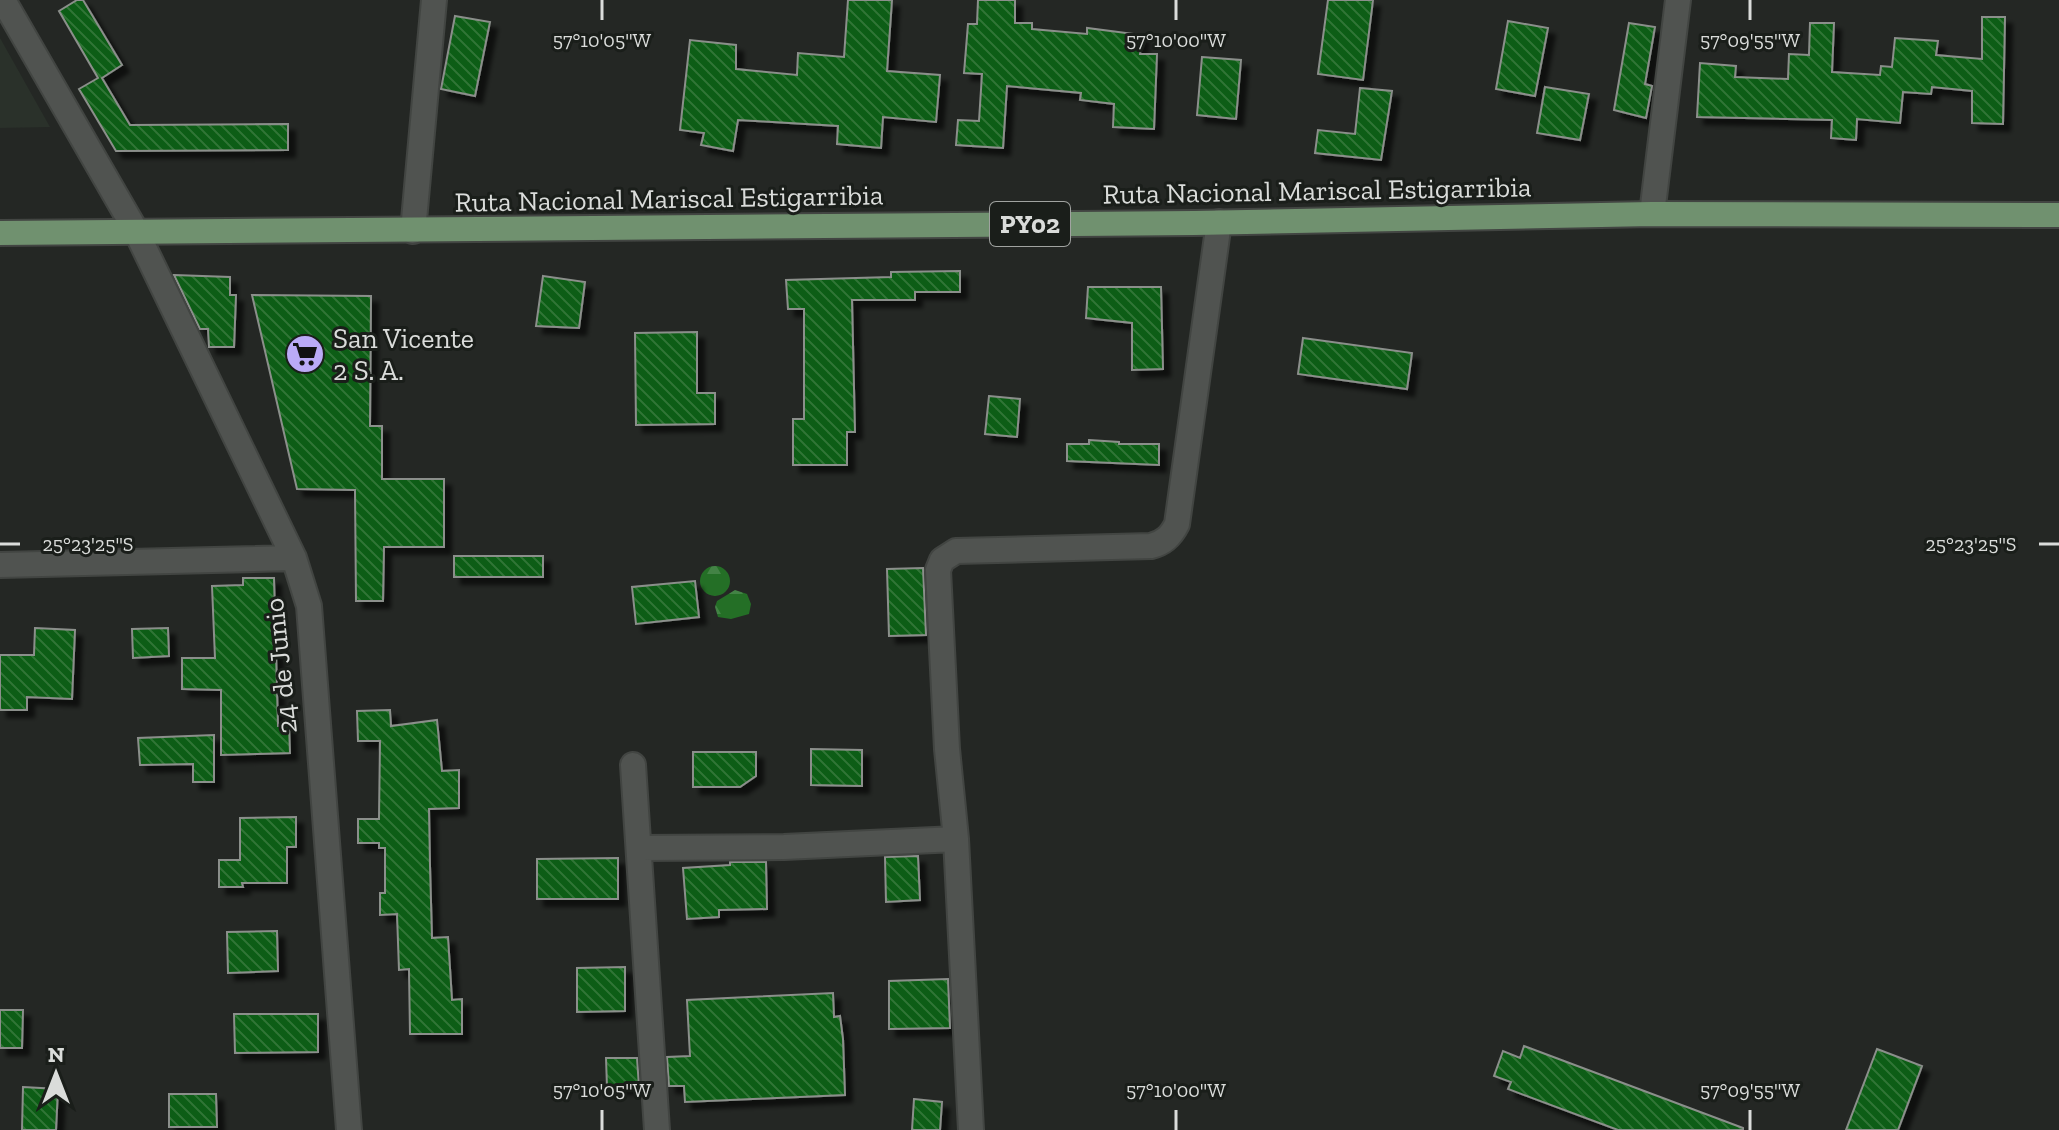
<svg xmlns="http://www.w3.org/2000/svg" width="2059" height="1130" font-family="'Zilla Slab',serif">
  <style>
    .built { fill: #2a312a }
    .forest { fill: url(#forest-firs) }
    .building { fill: url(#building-back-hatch); stroke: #8b8f8b; stroke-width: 2; filter: url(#shadow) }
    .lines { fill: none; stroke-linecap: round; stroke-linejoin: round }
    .minor-casing { stroke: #424542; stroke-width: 28 }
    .major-casing { stroke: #424542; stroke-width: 28 }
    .minor { stroke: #505350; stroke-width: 24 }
    .major { stroke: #70916f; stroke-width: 24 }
    .ticks { fill: none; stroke: #dadcda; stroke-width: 3 }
    .labels { text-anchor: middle; stroke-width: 6; stroke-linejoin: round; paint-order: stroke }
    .shield { fill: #1a1e1a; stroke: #a0a3a0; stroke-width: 2 }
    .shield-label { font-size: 26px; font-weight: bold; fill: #dadcda }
    .street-label { font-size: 28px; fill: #dadcda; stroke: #1a1e1a }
    .poi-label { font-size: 28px; fill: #dadcda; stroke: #1a1e1a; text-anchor: start }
    .ticks-label { font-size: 20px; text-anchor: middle; fill: #dadcda; stroke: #1a1e1a; stroke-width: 6; stroke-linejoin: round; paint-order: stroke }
  </style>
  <defs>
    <pattern id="forest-firs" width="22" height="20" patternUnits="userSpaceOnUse" patternTransform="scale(2)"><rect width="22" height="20" fill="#246f26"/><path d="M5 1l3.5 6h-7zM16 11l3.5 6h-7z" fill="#438345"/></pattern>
    <pattern id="building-back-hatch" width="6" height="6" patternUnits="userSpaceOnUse" patternTransform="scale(2)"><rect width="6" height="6" fill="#0d5d13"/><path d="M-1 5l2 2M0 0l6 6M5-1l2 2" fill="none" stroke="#307435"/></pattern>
    <filter id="shadow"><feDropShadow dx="7" dy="7" stdDeviation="2" flood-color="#0009"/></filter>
  </defs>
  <rect width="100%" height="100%" fill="#242724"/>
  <!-- built -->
  <path class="built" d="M0,38l50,89 -50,1z"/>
  <!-- forest -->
  <path class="forest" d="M700 581a15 15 0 1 1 30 0a15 15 0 1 1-30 0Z
    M735,590l12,4 4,10 -2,10 -18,5 -13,-2 -3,-10 2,-6z"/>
  <!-- building -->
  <path class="building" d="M77,0h6l39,65 -20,13 28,47 158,-1v26l-172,1 -37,-62 19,-11 -39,-67z
    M848,0h44l-5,71 53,4 -4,47 -53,-5 -2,31 -44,-4 1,-18 -100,-6 -5,31 -32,-6 3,-12 -24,-3 10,-90 46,5v24l61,6 1,-22 46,4z
    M978,0h37v23h17v6l55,5v-6l55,7 -2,19h17l-3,75 -41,-2 1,-23 -34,-4 1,-7 -74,-7 -4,62 -47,-3 2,-25 21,1 3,-47 -18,-1 4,-49h9z
    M1328,0h45l-10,80 -45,-6z
    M455,16l35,6 -15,74 -34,-7z
    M1982,17h23l-2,107 -31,-1v-32l-40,-4 -1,7 -28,-2 -3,31 -43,-4 -1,21 -25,-2 1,-18 -135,-3 3,-54 36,3 -1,11 53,2 1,-25 20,1 1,-32h24l-2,49 48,3 1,-9 11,1 3,-29 43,3 -2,14 46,4z
    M1508,21l40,7 -13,68 -39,-7z
    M1629,23l26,4 -10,57 7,2 -6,32 -32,-8z
    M1202,57l39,3 -5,59 -39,-4z
    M1545,87l44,7 -9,46 -43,-7z
    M1360,88l32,3 -11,69 -66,-7 3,-23 37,4z
    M960,271v21h-45v8h-63l3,132h-8v33h-54v-46h11v-110h-16l-2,-29 105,-3v-5z
    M174,275l56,2v18h6l-2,52h-25l-1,-18h-8z
    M543,276l42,6 -6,46 -43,-2z
    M1088,287h73l2,82 -31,1v-47l-46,-5z
    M252,295l119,1 -1,130h12v53h62v68h-60l-1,54h-27l-1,-111 -58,-1z
    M697,332v61h18v31l-79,1 -1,-92z
    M1303,338l109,15 -5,36 -109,-15z
    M989,396l31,3 -3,38 -32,-3z
    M1089,440l30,2v2h40v21l-92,-4v-17h22z
    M454,556h89v21h-89z
    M923,568l3,67 -37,1 -2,-67z
    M243,578h31l4,148 11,-1 1,28 -69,2v-65l-39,-1v-31h33l-3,-72 31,-1z
    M695,581l4,36 -63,7 -4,-37z
    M35,628l40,2 -3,69 -45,-2v13h-27v-55h34z
    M168,628l1,28 -36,2 -1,-29z
    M390,710l1,16 46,-6 5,51 17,-1v38l-30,1 1,57 2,72 16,-1 4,63 10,-1v35h-52l-1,-65 -10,1 -2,-56 -17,1v-22h5v-45h-6v-5h-21v-24h21l1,-78h-22l-1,-30z
    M214,735v47h-21v-18l-53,1 -2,-27z
    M811,749l51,1v36l-51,-1z
    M693,752h63v24l-16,11h-47z
    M296,817v30h-9v36h-45l1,4h-24v-27h21v-42z
    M918,856l2,44 -34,2 -1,-45z
    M618,858v41h-81v-40z
    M730,862h36l1,47 -48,1v7l-32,2 -4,-51 47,-3z
    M277,931l1,40 -50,2 -1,-41z
    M625,967v44l-48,1v-44z
    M948,979l2,49 -61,1v-48z
    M833,993l1,24 6,-1 3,23 2,56 -160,7 -1,-16h-15l-2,-29 23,-1 -3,-56z
    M0,1010h23l-1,38h-22z
    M234,1014h84v38l-83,1z
    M1524,1046l219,82v2h-125l-110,-41 3,-7 -17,-6 9,-25 17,7z
    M1877,1049l45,17 -24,64h-52z
    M606,1058h31l2,29h-32z
    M23,1087l35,2 -2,41h-34z
    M169,1094h47l1,33h-48z
    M914,1099l28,3 -2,28h-28z"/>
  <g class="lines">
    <!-- minor casing -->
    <g class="minor-casing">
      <path id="minor" d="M3,0l133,231 158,327 15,48 40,524
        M1652,214l26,-214
        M413,231l21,-231
        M0,565l294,-7
        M633,765l24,365
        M639,848l145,-1 172,-8
        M971,1130l-15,-291 -9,-90 -9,-179 4,-10 14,-9 195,-5c13,-3 20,-10 26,-22l42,-302"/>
    </g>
    <!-- major casing -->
    <g class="major-casing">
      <path id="major" d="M0,233l1194,-10 458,-9 407,1"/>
    </g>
    <!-- minor -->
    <use href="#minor" class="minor"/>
    <!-- major -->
    <use href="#major" class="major"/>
  </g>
  <!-- ticks -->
  <path class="ticks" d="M602,0v20M1176,0v20M1750,0v20M0,544h20M2039,544h20M602,1110v20M1176,1110v20M1750,1110v20"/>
  <!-- icons -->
  <defs>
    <g id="supermarket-disc" transform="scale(2)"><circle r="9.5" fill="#baaaf6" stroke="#1a1e1a"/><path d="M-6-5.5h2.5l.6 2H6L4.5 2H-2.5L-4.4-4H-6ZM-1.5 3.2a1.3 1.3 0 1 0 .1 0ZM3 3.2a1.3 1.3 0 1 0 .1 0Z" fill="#111"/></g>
  </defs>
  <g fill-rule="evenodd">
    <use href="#supermarket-disc" x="305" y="354"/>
  </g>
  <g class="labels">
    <!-- shield labels -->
    <rect class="shield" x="990" y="202" width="80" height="44" rx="6"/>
    <g class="shield-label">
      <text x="1030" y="233">PY02</text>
    </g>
    <!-- street labels -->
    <g class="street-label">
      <text transform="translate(1317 190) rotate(-1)" y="10">Ruta Nacional Mariscal Estigarribia</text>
      <text transform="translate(669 198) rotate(-1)" y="10">Ruta Nacional Mariscal Estigarribia</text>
      <text transform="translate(280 666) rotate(-96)" y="10">24 de Junio</text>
    </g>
    <!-- poi labels -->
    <g class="poi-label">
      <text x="333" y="348">San Vicente<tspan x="333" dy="32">2 S. A.</tspan></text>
    </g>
  </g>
  <g class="ticks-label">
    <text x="602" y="47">57°10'05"W</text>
    <text x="1176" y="47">57°10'00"W</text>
    <text x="1750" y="47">57°09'55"W</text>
    <text x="88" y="551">25°23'25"S</text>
    <text x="1971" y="551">25°23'25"S</text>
    <text x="602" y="1097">57°10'05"W</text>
    <text x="1176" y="1097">57°10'00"W</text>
    <text x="1750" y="1097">57°09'55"W</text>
  </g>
  <!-- north arrow -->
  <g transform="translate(56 1074)" stroke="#1a1e1a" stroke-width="6" paint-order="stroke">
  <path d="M0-6L14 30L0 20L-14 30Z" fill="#dadcda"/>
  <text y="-12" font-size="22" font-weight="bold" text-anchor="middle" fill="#dadcda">N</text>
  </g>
</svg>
